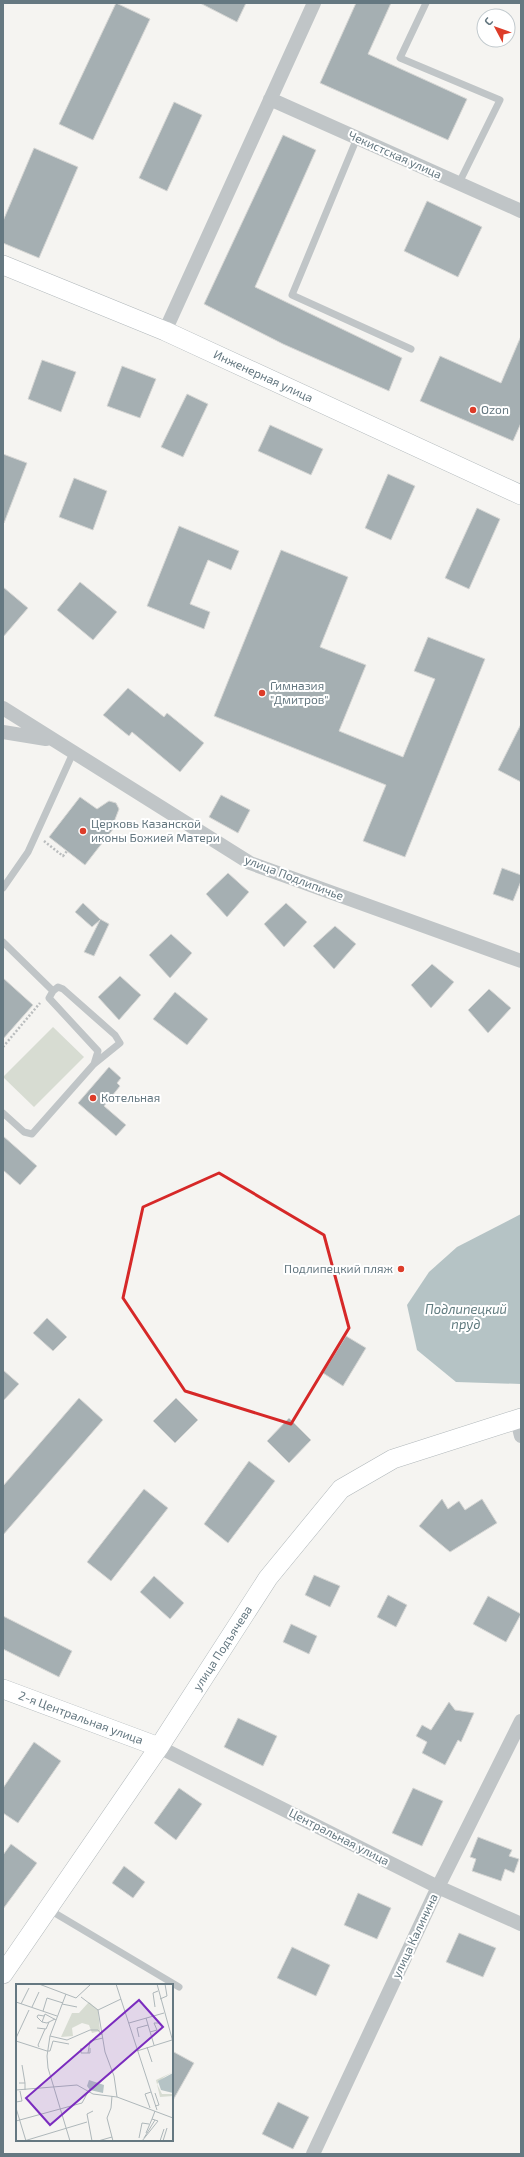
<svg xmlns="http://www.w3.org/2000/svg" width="524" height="2157" font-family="'Exo 2',sans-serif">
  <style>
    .pitch { fill: #d7dcd2 }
    .water { fill: #b5c3c5 }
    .building { fill: #a5afb2; stroke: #d6d6d4 }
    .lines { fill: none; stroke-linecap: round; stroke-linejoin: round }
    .secondary-casing { stroke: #b0b7ba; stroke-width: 20 }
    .path { stroke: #babdbe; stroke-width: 2.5; stroke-dasharray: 2 2; stroke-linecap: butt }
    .lane { stroke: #c0c5c7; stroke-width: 7 }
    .street { stroke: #c0c5c7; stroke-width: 14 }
    .secondary { stroke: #fff; stroke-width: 19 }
    .marked { fill: none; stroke: #d62828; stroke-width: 3; stroke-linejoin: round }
    .poi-dot { fill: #dd3c29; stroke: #fff; stroke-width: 1.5 }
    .labels { text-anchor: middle; stroke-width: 4; stroke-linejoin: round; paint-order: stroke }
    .street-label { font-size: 12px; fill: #657881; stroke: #fff }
    .poi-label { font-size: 12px; fill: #657881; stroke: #fff; text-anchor: start }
    .water-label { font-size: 13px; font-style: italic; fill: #607b7f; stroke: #fff }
    .inset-road { fill: none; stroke: #aeb7ba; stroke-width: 1 }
    .view { fill: #7b2cbf; fill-opacity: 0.15; stroke: #7b2cbf; stroke-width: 2 }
    .inset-edge { fill: none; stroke: #657881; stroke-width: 2 }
  </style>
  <rect width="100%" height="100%" fill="#f5f4f1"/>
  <!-- pitch -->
  <path class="pitch" d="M53,1027l31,30 -50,50 -31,-30z"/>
  <!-- water -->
  <path class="water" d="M521,1214v170l-65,-2 -39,-32 -10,-45 22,-33 28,-25z"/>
  <!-- building -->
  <path class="building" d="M116,3l34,16 -57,121 -34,-16z
    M200,3h46l-9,19z
    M356,3h35l-23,51 99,45 -19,41 -128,-57z
    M174,102l28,13 -35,76 -28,-13z
    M283,135l33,15 -61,137 147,71 -13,33 -106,-47 -79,-40z
    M34,148l44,19 -39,91 -36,-15v-22z
    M427,201l55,26 -24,50 -54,-26z
    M521,336v87l-8,18 -93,-40 20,-45 61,27z
    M42,360l34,12 -15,40 -33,-13z
    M122,366l34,13 -16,39 -33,-12z
    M187,394l21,10 -25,53 -22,-10z
    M270,425l53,24 -12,26 -53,-24z
    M3,454l24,9 -23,60 -1,-1z
    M388,474l27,12 -24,54 -26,-12z
    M74,478l33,13 -14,39 -34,-13z
    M477,508l23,11 -31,70 -24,-11z
    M179,526l60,25 -8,19 -23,-10 -18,44 20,8 -6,17 -57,-23z
    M281,550l67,27 -28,70 46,18 -27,66 64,26 32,-78 -21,-8 14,-34 57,22 -80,198 -42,-16 23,-56 -172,-69z
    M80,582l37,30 -24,28 -36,-30z
    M3,587l25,21 -25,29z
    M128,688l36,29 3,-4 37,30 -24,29 -48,-40 -3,4 -26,-21z
    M521,724v58l-23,-12z
    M221,795l29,15 -12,23 -29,-16z
    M80,797l17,12 12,-8 7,2 3,6 -5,13 3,2 -32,41 -36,-28z
    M502,868l19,7v6l-8,20 -20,-7z
    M228,873l21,19 -22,25 -21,-23z
    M83,903l17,16 9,5 -15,32 -10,-4 16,-32 -8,7 -17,-15z
    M286,903l21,19 -23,25 -20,-23z
    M335,926l21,18 -22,25 -21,-23z
    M171,934l21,19 -22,25 -21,-23z
    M432,964l22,18 -23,26 -20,-23z
    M120,976l21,19 -22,25 -21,-23z
    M3,978l30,27 -30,34z
    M489,989l22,19 -23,25 -20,-23z
    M175,992l33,27 -21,26 -34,-26z
    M109,1067l12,11 -4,5 3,3 -16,20 22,19 -10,11 -38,-33z
    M3,1136l34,30 -17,19 -17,-15z
    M47,1318l20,19 -14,14 -20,-18z
    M346,1336l20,12 -23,38 -20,-13z
    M3,1370l16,14 -16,17z
    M79,1398l24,22 -100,115v-49z
    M176,1398l22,22 -23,23 -22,-22z
    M289,1418l22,22 -22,23 -22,-22z
    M249,1461l26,20 -47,62 -24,-19z
    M144,1489l24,19 -57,73 -24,-19z
    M442,1499l6,10 11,-8 6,9 17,-11 15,24 -47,29 -31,-26z
    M314,1575l26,11 -10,21 -25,-12z
    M154,1576l30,27 -14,16 -30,-27z
    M388,1595l19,10 -11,22 -19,-10z
    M488,1596l33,18 -15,28 -33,-18z
    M3,1616l69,35 -13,26 -56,-28z
    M291,1624l26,12 -8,18 -26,-12z
    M449,1702l6,8 19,3 -13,29 -3,-2 -13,25 -23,-12 5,-11 -11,-6 6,-11 9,5z
    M238,1718l39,18 -14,30 -39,-19z
    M34,1742l27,19 -43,62 -15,-10v-25z
    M179,1788l23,16 -26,36 -22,-17z
    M413,1788l30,13 -21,45 -30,-13z
    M478,1837l34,13 -3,6 10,3 -5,14 -9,-4 -4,12 -29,-10 4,-12 -6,-2z
    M11,1844l26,19 -34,46v-54z
    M124,1866l21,16 -12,16 -21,-15z
    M358,1893l33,15 -14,31 -33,-14z
    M459,1933l37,15 -13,29 -37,-15z
    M292,1947l38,18 -14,31 -39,-18z
    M172,2051l22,12 -22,39z
    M278,2102l31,15 -16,32 -31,-15z"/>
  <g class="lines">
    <!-- secondary casing -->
    <g class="secondary-casing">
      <g id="secondary">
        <path id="s1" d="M3,265l162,66 356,164"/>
        <path id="s2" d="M3,1689l156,58"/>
        <path id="s3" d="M3,1974l156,-227 109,-169 73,-89 52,-30 128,-41"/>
      </g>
    </g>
    <!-- path -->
    <path class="path" d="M44,841l19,15 4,-5
      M3,1047l37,-44"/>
    <!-- lane -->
    <path class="lane" d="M426,3l-26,55 100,42 -41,83
      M357,138l-65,157 119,54
      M3,888l25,-36 45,-99
      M3,942l50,49 -4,7 49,53 -4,13
      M3,1113l21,19 8,2 62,-70 26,-21 -5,-8 -52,-46 -5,-2 -5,4
      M48,1909l131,78"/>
    <!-- street -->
    <path class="street" d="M270,99l251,112
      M165,331l149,-328
      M3,708l247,155 271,98
      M3,732l43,7
      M517,1420l4,16
      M159,1747l279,140 83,37
      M313,2154l125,-267 83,-166"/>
    <!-- secondary -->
    <use href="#secondary" class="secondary"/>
  </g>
  <!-- marked area -->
  <path class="marked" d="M219,1173l105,62 25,93 -58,96 -106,-33 -62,-93 20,-91z"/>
  <!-- markers -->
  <g class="poi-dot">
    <circle cx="473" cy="410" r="4"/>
    <circle cx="262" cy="693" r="4"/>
    <circle cx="83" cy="831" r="4"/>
    <circle cx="93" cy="1098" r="4"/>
    <circle cx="401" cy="1269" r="4"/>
  </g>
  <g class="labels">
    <!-- street labels -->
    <g class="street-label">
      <text transform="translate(395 155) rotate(24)" y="4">Чекистская улица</text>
      <text dy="4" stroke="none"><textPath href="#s1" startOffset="283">Инженерная улица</textPath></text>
      <text transform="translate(294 878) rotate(21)" y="4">улица Подлипичье</text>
      <text dy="4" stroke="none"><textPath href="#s3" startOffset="393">улица Подъячева</textPath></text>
      <text dy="4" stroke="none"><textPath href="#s2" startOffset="83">2-я Центральная улица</textPath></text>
      <text transform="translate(339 1837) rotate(27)" y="4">Центральная улица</text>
      <text transform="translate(415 1936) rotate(-65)" y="4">улица Калинина</text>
    </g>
    <!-- poi labels -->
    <g class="poi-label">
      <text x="481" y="414">Ozon</text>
      <text x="270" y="690">Гимназия<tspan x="270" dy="14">"Дмитров"</tspan></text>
      <text x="91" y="828">Церковь Казанской<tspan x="91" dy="14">иконы Божией Матери</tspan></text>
      <text x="101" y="1102">Котельная</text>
      <text x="393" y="1273" text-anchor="end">Подлипецкий пляж</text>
    </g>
    <!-- water labels -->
    <g class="water-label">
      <text x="466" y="1314">Подлипецкий<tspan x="466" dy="15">пруд</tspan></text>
    </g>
  </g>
  <!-- overview -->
  <g transform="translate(16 1984)">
    <rect width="157" height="157" fill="#f5f4f1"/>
    <path d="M73,18l9,8 2,21 -8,2 -3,-8 -7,-2 -10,5 1,8 -12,1 11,-24h7zM157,88l-9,5 -7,7 5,10h11v2l-13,1 -4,-17z" fill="#d7dcd2"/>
    <path d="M157,89v20l-12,-3 -3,-9zM73,96l15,5 -1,8 -13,-3 -3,-4z" fill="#b5c3c5"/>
    <path class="inset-road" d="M23,0l37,14 15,-14M100,0l41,126M141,0l16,58M50,10l-16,42 -3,20 1,12 22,73M65,13l17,13 7,42 9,24 3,21M144,15l7,-3 -2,-12M0,18l41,14M5,20l8,-16M46,20l15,3M16,23l7,-15M139,23l-2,-14 5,-2M82,26l23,-11M27,27l4,-13 16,5M130,34l8,27M39,35l-8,4 -5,-1 3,-8 11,6M26,38l-5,-5 1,-2 6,1M113,39l35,-10M21,44l9,1 3,-7M134,48l7,-2 -3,-7h6M34,52l17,4 23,-10h8l4,5M123,53l-2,-9 11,-3M0,54l13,-28M0,57l31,10M23,63l-1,-2 7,-16M131,63l5,15M65,64v5h9v-5M31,67h3l3,-10 16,3M121,67l35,-11M72,69l2,-12 13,-3M6,81l3,18M3,99h6v7M0,106l61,-5 16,9 24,3 56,21M139,109l4,12 -4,1M96,112l-1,12 -4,10 6,23M0,118l6,-1 -2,-10M0,124l10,33M134,124l-5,-14 6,-2M0,137l66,-18 6,-11M130,149l6,-14M123,154l3,-15 7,1M128,154l11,-18M8,157l63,-19M76,157l-5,-27 6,-3M82,157l14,-4M126,157l16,-20 -6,-2 3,-8M144,157l4,-12M147,157l4,-13"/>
    <path class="view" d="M123,16l24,27 -113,98 -24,-27z"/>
    <rect width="157" height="157" class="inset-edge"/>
  </g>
  <!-- border -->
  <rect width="524" height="2157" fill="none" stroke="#657881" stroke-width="8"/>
  <!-- north arrow -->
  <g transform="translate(496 28) rotate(311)"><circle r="19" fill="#ffffff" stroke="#c1c9cd"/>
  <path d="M0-3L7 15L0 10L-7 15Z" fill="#dd3c29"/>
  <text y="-6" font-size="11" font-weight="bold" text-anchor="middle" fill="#657881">С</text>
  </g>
</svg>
